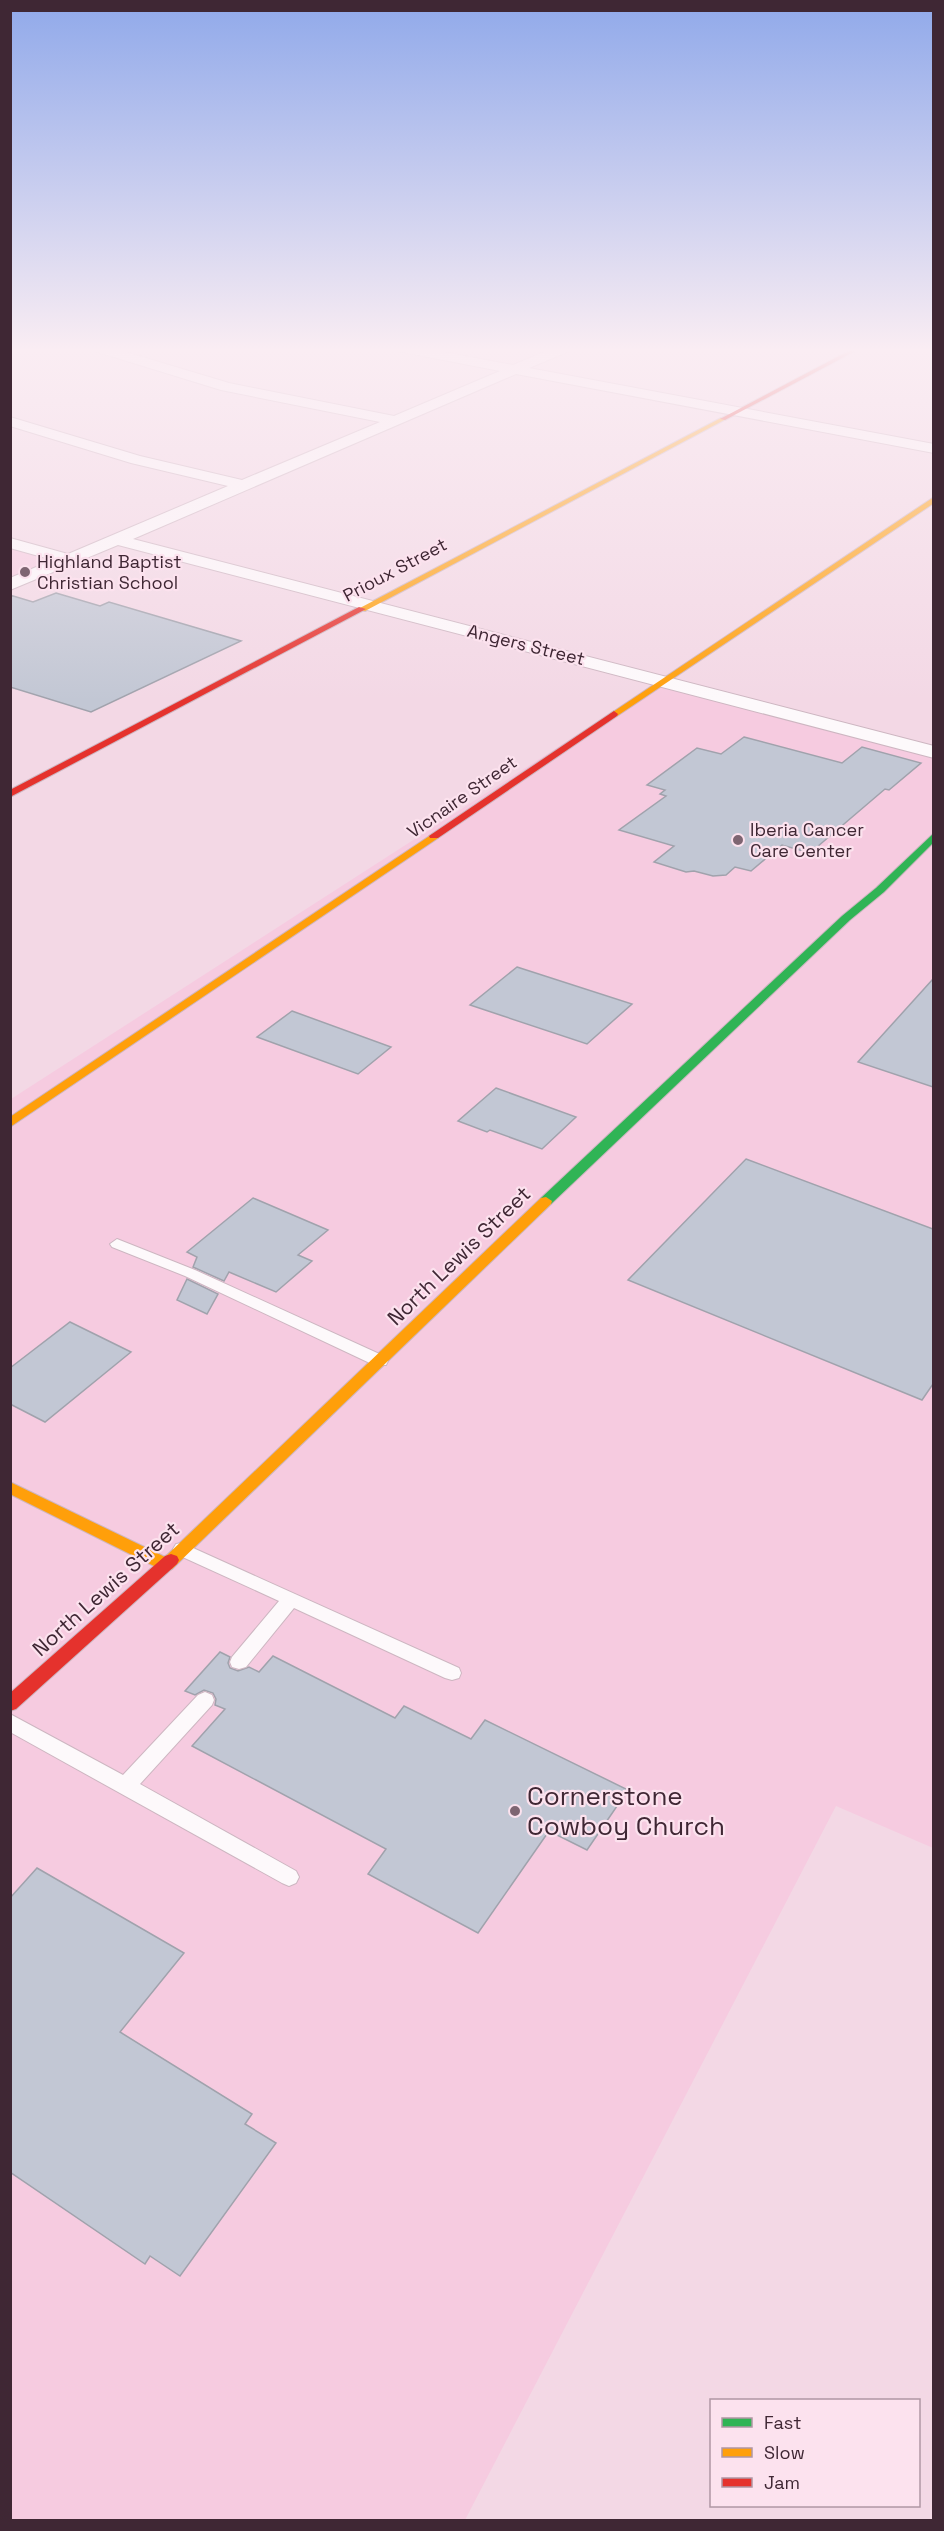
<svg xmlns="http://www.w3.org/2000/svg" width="944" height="2531" font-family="'Space Grotesk',sans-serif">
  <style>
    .built { fill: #f6cbe0 }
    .building { fill: #c2c7d4; stroke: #a0a2ac; stroke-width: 1.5 }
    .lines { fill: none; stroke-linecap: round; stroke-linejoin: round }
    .lane-casing { stroke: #cdb6c1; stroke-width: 2 }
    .street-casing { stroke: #cdb6c1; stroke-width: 2 }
    .fast-casing { stroke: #cdb6c1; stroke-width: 2 }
    .slow-casing { stroke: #cdb6c1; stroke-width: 2 }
    .jam-casing { stroke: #cdb6c1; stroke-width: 2 }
    .lane { fill: #fdf9fb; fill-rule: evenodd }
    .street { fill: #fdf9fb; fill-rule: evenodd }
    .fast { fill: #30b455; fill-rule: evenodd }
    .slow { fill: #ff9f0a; fill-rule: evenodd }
    .jam { fill: #e5322d; fill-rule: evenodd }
    .poi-dot { fill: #7e6572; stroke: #fce2ee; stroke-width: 2 }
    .labels { text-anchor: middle; stroke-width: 4.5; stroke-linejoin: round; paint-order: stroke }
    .far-poi-label { font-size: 18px; fill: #3f2734; stroke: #fce2ee; text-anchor: start }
    .far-street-label { font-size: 18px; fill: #3f2734; stroke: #fce2ee }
    .street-label { font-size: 21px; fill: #3f2734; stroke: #fce2ee }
    .near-poi-label { font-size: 26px; fill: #3f2734; stroke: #fce2ee; text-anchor: start }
  </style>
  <rect width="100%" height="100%" fill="#f3d8e5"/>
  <!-- built -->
  <path class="built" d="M11,543l57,16 -57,25z
    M662,680l271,71v1097l-97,-42 -371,714h-454v-1421z"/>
  <!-- building -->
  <path class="building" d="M56,593l44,13 9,-4 132,39 -150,71 -81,-25v-92l23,7z
    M744,737l98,26 20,-16 59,16 -32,27 -4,-1 -75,64 -28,-8 -31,26 -16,-4 -9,8 -13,1 -19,-5 -8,1 -32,-10 20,-16 -55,-16 47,-34 -6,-2 5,-4 -18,-5 50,-37 24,6z
    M517,967l115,37 -45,40 -117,-39z
    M933,979v108l-75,-25z
    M292,1011l99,36 -33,27 -101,-37z
    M496,1088l80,29 -34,32 -52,-19 -3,2 -29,-11z
    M746,1159l187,70v155l-11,16 -294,-120z
    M253,1198l75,32 -30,25 14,6 -36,31 -47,-20 -5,9 -31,-14 4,-10 -10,-5z
    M187,1279l31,15 -11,20 -30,-14z
    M70,1322l61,30 -86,70 -35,-18v-36z
    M220,1652l10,5 -2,6 2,5 8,3 11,-4 10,5 14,-16 122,62 9,-12 67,33 14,-19 143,70 -41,60 -38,-19 -71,102 -110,-59 18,-25 -194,-103 33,-37 -10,-4 1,-6 -3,-6 -9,-3 -9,5 -10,-4z
    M37,1868l147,85 -64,79 132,82 -7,10 31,19 -96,133 -30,-20 -5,8 -135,-92v-274z"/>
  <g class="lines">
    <!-- lane casing -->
    <g class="lane-casing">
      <path id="lane" d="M117,1239l78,31 191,87 2,4 -2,4h-12l-189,-89 -73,-29 -2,-3z
        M182,1543l277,125 2,5 -2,5 -7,2 -7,-2 -151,-70 -48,59 -7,2 -7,-2 -2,-5 2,-5 47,-56 -103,-47 -3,-5 3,-5z
        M205,1692l7,3 2,5 -2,5 -72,79 156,87 3,6 -3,6 -7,3 -7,-3 -272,-151v-18l113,61 75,-80z"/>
    </g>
    <!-- street casing -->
    <g class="street-casing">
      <path id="street" d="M89,347h20l120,36 165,33 106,-45 -103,-20 -6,-4h26l96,18 43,-18h17l-1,3 -43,18 405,76v9l-418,-79 -383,165 801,207v12l-816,-213 -108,45v-12l43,-18 -43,-12v-10l58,16 160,-68 -97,-23 -121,-37v-9l130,39 102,24 138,-58 -159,-32 -130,-40z"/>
    </g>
    <!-- fast casing -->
    <g class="fast-casing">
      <path id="fast" d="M934,833v9l-50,50 -34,28 -299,284h-10l-1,-3 1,-3 301,-282 34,-28z"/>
    </g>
    <!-- slow casing -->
    <g class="slow-casing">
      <path id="slow" d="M721,418l5,1 -361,192 -7,-2z
        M934,497v6l-317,213 -7,-2z
        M434,833l4,1v4l-428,289v-10z
        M546,1197l6,4 -1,3 -379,365 -6,2 -6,-2 -150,-75v-12l155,75 376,-359z"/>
    </g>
    <!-- jam casing -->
    <g class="jam-casing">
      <path id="jam" d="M856,347h7l-138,73 -5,-1z
        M359,607l7,2 -356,188v-7z
        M614,711l4,3 -1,2 -179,122h-8l-1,-2z
        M171,1554l6,2 2,4 -2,4 -161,145 -6,2v-18l155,-137z"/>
    </g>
    <!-- lane -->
    <use href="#lane" class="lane"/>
    <!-- street -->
    <use href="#street" class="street"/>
    <!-- fast -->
    <use href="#fast" class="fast"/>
    <!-- slow -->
    <use href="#slow" class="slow"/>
    <!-- jam -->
    <use href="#jam" class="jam"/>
  </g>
  <!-- sky -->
  <linearGradient id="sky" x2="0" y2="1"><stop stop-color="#90a9ea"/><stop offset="0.5" stop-color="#faedf3"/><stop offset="1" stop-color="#faedf3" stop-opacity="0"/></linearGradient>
  <rect width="944" height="701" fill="url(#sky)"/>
  <!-- markers -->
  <g class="poi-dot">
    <circle cx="25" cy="572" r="6"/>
    <circle cx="738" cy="840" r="6"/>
    <circle cx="515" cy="1811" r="6"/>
  </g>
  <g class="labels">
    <!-- far-poi labels -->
    <g class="far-poi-label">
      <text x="37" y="568">Highland Baptist<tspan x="37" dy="21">Christian School</tspan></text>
      <text x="750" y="836">Iberia Cancer<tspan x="750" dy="21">Care Center</tspan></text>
    </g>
    <!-- far-street labels -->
    <g class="far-street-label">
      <text transform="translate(395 570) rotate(-28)" y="6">Prioux Street</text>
      <text transform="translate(526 645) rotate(14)" y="6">Angers Street</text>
      <text transform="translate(462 797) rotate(-35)" y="6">Vicnaire Street</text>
    </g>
    <!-- street labels -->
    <g class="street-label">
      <text transform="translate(459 1256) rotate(-44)" y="7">North Lewis Street</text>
      <text transform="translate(106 1589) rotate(-42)" y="7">North Lewis Street</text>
    </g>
    <!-- near-poi labels -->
    <g class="near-poi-label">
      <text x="527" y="1805">Cornerstone<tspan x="527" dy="30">Cowboy Church</tspan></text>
    </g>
  </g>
  <!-- border -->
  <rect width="944" height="2531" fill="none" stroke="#3f2734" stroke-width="24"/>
  <!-- legend -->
  <rect x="710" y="2399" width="210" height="108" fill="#fce2ee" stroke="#b097a4" stroke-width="1.5"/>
  <rect x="722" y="2418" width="30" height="9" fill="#30b455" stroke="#b097a4" stroke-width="1.5"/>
  <text x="764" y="2429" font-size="18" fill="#3f2734">Fast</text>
  <rect x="722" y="2448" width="30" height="9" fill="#ff9f0a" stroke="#b097a4" stroke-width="1.5"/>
  <text x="764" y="2459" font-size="18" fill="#3f2734">Slow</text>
  <rect x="722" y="2478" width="30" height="9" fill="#e5322d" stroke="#b097a4" stroke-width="1.5"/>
  <text x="764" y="2489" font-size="18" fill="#3f2734">Jam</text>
</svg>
